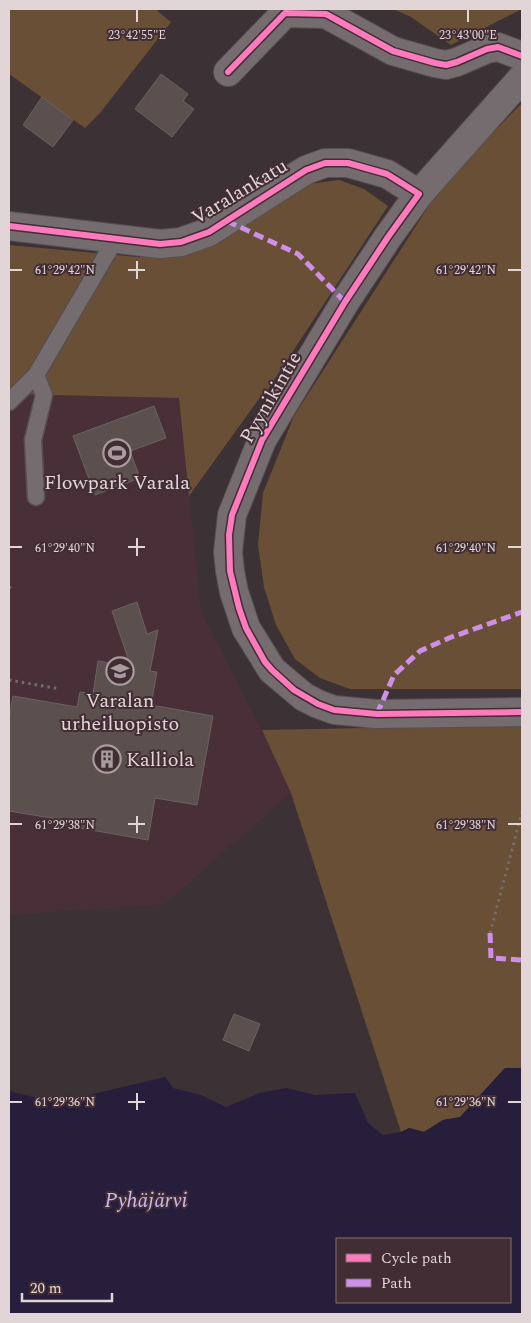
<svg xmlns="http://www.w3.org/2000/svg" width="531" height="1323" font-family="Spectral,serif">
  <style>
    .built { fill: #493038 }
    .forest { fill: #6a4f37 }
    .water { fill: #261e3a; fill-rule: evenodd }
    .building { fill: #5c504f; stroke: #6b6262 }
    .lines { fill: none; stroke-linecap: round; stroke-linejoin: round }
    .lane-casing { stroke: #584f52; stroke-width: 19 }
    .street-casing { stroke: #584f52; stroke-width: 30 }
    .secondary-casing { stroke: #584f52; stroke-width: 30 }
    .path { stroke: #746d6f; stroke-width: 3; stroke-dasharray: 2.5 4; stroke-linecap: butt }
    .lane { stroke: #756c6f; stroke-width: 16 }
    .street { stroke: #756c6f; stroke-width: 28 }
    .secondary { stroke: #756c6f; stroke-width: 28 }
    .quiet { stroke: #ce8fe9; stroke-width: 5; stroke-dasharray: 10 5; stroke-linecap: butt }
    .cycleway-casing { stroke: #412d33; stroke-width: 9 }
    .cycleway { stroke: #fd7abc; stroke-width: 6 }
    .ticks { fill: none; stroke: #e2d5d8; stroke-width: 2 }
    .labels { text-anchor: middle; stroke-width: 4; stroke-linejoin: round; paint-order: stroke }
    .street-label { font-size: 20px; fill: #e2d5d8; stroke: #412d33 }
    .poi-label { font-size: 20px; fill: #e2d5d8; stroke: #412d33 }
    .water-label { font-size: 21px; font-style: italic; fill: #c7baf8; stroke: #412d33 }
    .ticks-label { font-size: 12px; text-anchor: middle; fill: #e2d5d8; stroke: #412d33; stroke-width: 4; stroke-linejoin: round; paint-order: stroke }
  </style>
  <rect width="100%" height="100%" fill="#3c3235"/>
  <!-- built -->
  <path class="built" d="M9,394l170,4 22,214 61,118 29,63 -126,111 -156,11z"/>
  <!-- forest -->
  <path class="forest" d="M9,9h146l16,13 -71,91 -15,15 -76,-54z
    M393,9h129l-71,36 -40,-28z
    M522,103v586h-172l-30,-11 -25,-19 -19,-34 -12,-38 -6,-42 5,-52 31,-77 136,-212 41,-49z
    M339,180l25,9 24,17 -125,191 -2,-1 -72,100 -10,-98 -170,-4v-149l129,12h44l42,-17 84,-56z
    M522,725v343h-17l-45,49 -17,3 -19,12 -15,-4 -8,4 -110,-339 -29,-63z"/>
  <!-- water -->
  <path class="water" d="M505,1068h17v246h-513v-223l28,7 31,2 97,-23 8,11 28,7 25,12 34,-14 27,-5 28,7 40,-2 13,30 15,12 18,-3 8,-4 15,4 19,-12 17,-3zM337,1239h173v63h-173z"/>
  <!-- building -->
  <path class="building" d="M161,74l27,20 -5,7 11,8 -22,28 -37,-28z
    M42,97l31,23 -20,27 -30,-22z
    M154,406l12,32 -36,13 10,27 -45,17 -22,-59z
    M137,602l10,32 11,-4 -8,41 7,1 -6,33 62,11 -16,89 -42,-7 -7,42 -91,-16v-5l-48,-8v-91l4,-24 64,11 3,-15 13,2 5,-33 33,6 -19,-56z
    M234,1014l26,10 -11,27 -26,-11z"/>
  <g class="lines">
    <!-- lane casing -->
    <g class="lane-casing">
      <path id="lane" d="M36,375l8,20 -11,45 3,57
        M9,402l27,-27 79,-135"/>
    </g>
    <!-- street casing -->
    <g class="street-casing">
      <path id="street" d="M228,72l57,-59 41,1 67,37 42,12 11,2 11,-3 30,-13 11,-2 24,9
        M9,226l151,18 21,-2 28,-10 97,-62 19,-7h23l39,11 32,20"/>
    </g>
    <!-- secondary casing -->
    <g class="secondary-casing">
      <path id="secondary" d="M522,78l-103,116 -31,43 -43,65 -83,138 -30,75 -4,37 2,19 4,21 12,36 26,42 32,27 14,7 16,6 43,4 145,-2"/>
    </g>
    <!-- path -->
    <path class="path" d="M9,588l4,-4
      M9,680l51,9
      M490,933l32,-121"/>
    <!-- lane -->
    <use href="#lane" class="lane"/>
    <!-- street -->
    <use href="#street" class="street"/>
    <!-- secondary -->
    <use href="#secondary" class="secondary"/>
    <!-- quiet -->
    <path class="quiet" d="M227,221l71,33 47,48
      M377,714l17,-39 26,-24 29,-13 73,-26
      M490,933l1,25 31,2"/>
    <!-- cycleway casing -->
    <g class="cycleway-casing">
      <path id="cycleway" d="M228,72l57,-59 41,1 67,37 42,12 11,2 11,-3 30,-13 11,-2 24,9
        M9,226l151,18 21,-2 28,-10 97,-62 19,-7h23l39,11 32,20 -31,43 -43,65 -83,138 -30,75 -3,20 1,36 9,37 7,20 19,34 7,8 22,20 24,14 16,6 43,4 145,-2"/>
    </g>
    <!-- cycleway -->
    <use href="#cycleway" class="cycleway"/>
  </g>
  <!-- ticks -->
  <path class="ticks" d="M137,10v12M468,10v12M137,261v18M10,270h12M128,270h17M508,270h13M137,538v18M10,547h12M128,547h17M508,547h13M137,816v17M10,824h12M128,824h17M508,824h13M137,1093v17M10,1102h12M128,1102h17M508,1102h13"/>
  <!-- icons -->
  <defs>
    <g id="stadium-ring" transform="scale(1.4375)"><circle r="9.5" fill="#412d33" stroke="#a89c9f" stroke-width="1.5"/><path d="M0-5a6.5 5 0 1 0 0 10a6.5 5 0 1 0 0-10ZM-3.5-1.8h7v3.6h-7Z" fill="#a89c9f"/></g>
    <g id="university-ring" transform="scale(1.4375)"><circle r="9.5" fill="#412d33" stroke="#a89c9f" stroke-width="1.5"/><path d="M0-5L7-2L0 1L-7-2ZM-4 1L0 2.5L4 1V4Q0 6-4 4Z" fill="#a89c9f"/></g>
    <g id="building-ring" transform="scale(1.4375)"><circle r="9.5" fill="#412d33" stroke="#a89c9f" stroke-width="1.5"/><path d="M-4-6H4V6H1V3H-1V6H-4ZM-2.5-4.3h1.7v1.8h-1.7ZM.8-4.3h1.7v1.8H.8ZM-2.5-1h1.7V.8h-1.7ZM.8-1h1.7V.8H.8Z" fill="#a89c9f"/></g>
  </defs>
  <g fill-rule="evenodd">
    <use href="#stadium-ring" x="117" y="453"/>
    <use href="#university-ring" x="120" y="671"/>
    <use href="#building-ring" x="107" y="759"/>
  </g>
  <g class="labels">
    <!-- street labels -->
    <g class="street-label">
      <text transform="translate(239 191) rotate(-31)" y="7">Varalankatu</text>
      <text transform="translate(270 397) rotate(-60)" y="7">Pyynikintie</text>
    </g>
    <!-- poi labels -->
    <g class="poi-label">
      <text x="117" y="489">Flowpark Varala</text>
      <text x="120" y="707">Varalan<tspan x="120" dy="23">urheiluopisto</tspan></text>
      <text x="126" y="766" text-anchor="start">Kalliola</text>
    </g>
    <!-- water labels -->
    <g class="water-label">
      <text x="146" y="1207">Pyhäjärvi</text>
    </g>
  </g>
  <g class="ticks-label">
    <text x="137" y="39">23°42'55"E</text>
    <text x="468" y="39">23°43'00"E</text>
    <text x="65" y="274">61°29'42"N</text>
    <text x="466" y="274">61°29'42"N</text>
    <text x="65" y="552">61°29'40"N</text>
    <text x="466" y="552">61°29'40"N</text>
    <text x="65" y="829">61°29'38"N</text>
    <text x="466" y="829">61°29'38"N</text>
    <text x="65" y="1106">61°29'36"N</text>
    <text x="466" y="1106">61°29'36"N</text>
  </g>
  <!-- border -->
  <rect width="531" height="1323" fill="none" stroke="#e2d5d8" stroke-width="20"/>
  <!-- legend -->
  <rect x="336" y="1238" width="175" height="65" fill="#412d33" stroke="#817075"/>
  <rect x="346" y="1254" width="25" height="8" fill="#fd7abc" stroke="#817075"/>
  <text x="381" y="1263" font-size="15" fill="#e2d5d8">Cycle path</text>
  <rect x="346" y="1279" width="25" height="8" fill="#ce8fe9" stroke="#817075"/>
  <text x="381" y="1288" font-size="15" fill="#e2d5d8">Path</text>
  <!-- scale -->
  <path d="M22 1293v8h90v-8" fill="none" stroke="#e2d5d8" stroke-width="2.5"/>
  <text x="30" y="1293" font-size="15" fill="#e2d5d8" stroke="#412d33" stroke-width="4" paint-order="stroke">20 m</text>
</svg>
